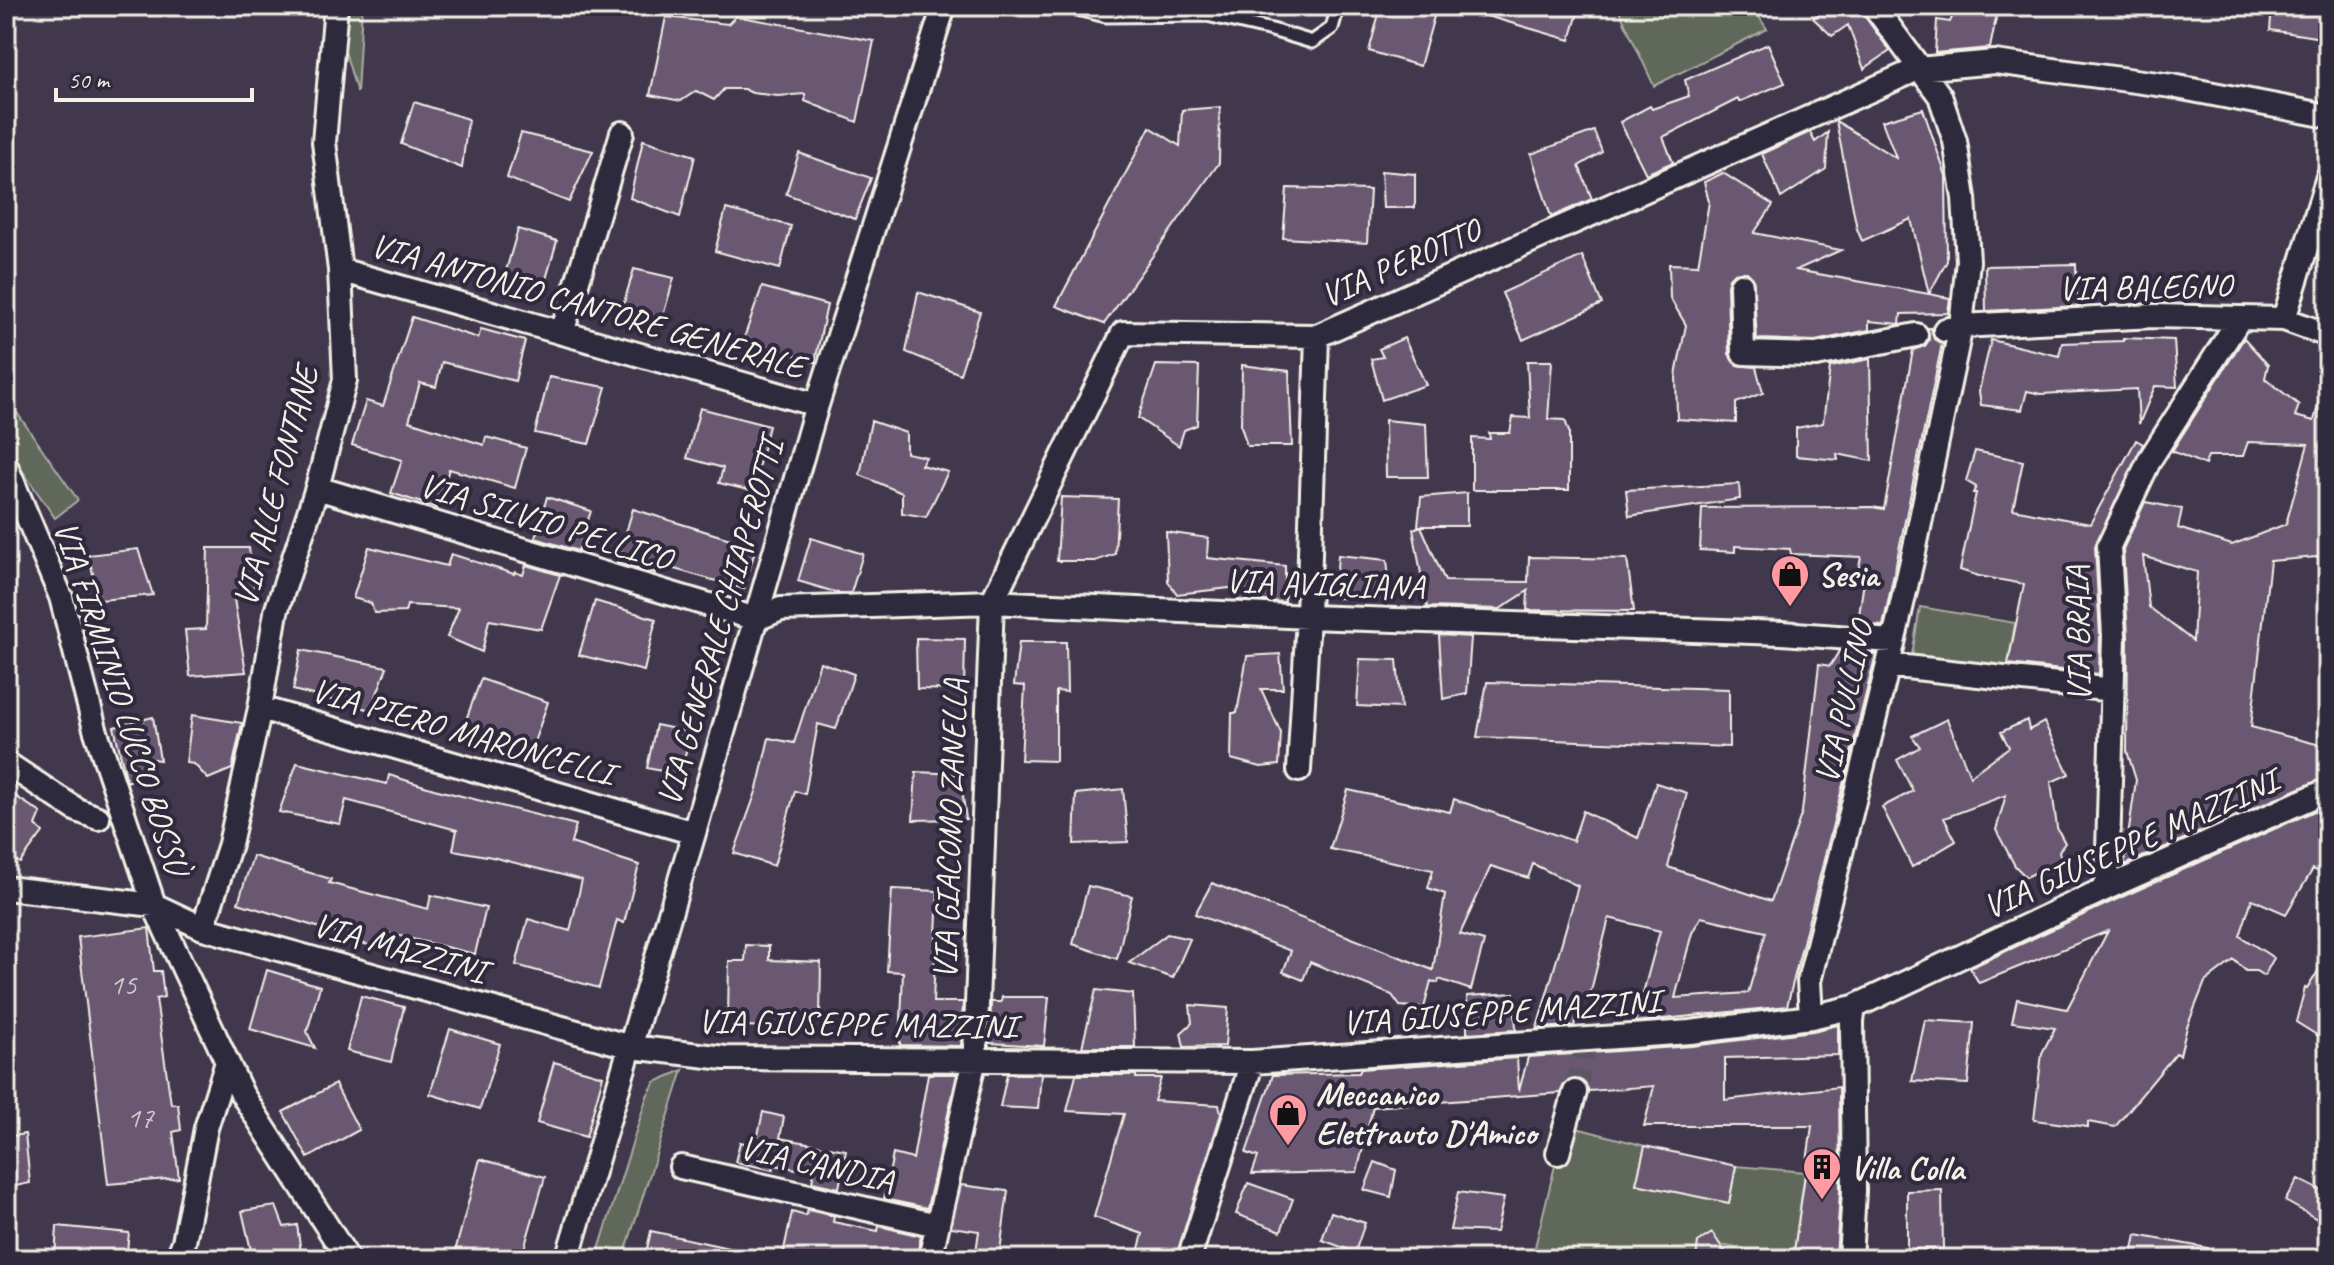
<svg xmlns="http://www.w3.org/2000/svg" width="2334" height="1265" font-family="Caveat,sans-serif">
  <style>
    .green { fill: #61685b; stroke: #aaaca2; stroke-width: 2 }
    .building { fill: #6b5972; stroke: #f4f1e8; stroke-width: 2; fill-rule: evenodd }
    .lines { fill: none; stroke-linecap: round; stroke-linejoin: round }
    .minor-tunnel { stroke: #5c5464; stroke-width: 22; stroke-dasharray: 22 11; stroke-linecap: butt }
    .service-casing { stroke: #f4f1e8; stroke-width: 17 }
    .minor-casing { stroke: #f4f1e8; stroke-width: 28 }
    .service { stroke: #2f2a3d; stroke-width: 11 }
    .minor { stroke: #2f2a3d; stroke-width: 22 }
    .labels { text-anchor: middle; stroke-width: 8; stroke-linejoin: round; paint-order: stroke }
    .number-label { font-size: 30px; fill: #d2cbca }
    .street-label { font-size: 34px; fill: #f4f1e8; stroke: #2f2a3d }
    .poi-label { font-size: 34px; font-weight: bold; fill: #f4f1e8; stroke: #2f2a3d; text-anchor: start }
  </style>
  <rect width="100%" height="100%" fill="#41384d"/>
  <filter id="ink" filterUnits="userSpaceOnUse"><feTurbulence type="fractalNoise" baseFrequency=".0125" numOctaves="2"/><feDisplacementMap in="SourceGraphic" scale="16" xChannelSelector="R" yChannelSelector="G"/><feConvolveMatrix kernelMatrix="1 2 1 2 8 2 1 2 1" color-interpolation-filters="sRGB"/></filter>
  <g filter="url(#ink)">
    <!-- green -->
    <path class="green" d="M332,6h30l-5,87z
      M1617,6h135l15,23 -113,57z
      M6,397l72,103 -23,18 -49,-71z
      M1920,607l95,16 -8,48 -95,-16z
      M683,1070l-60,189h-27l51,-163 8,-14z
      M1565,1125l80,21 -9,38 93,18 7,-36 69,6 -12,86 -73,-13 -5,-7 -9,-1 -8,7 -1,11 6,4h-171z"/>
    <!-- building -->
    <path class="building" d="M1381,6h56l-17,60 -51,-15z
      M1474,6h106l-10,34 -97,-28z
      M1829,6h31l3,8 27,37 -26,18 -16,-44 -16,11 -19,-18z
      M1957,6l40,7 -7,35 -55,5 2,-33 13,2z
      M2272,6h56v33l-58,-9z
      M736,16l138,25 -17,81 -52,-21v-7l-27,2 -26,-3 -8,-4h-20l-10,11 -18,-9 -15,10 -31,-6 16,-78 62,7z
      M1768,44l17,39 -46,19 -1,-3 -75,38 10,25 -27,12 -26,-52 30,-16 2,3 37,-13 -4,-16z
      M414,102l54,17 -6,49 -61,-24z
      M1220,107l-1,56 -115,161 -48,-18 94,-179 30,19 2,-36z
      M1923,109l23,67 1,85 -18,33 21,4 -2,15 -47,1 -1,10 -31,-3v9l-54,11 -58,-2 -4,-61 -6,-6 -13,1 -5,5 -2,7 2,69 8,11 19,2 7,26 -27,10v20l-59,-4 -1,-44 10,-50 -16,-27 -1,-34 29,1 11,-63 -5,-20 19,-9 50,32 -19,28 87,17 -45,20 133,24 -18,-75 -49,22 -5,-12 -21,-108 60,37 -14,-37z
      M1594,131l8,21 -23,14 13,33 -41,18 -20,-63z
      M1810,132l5,10 13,-10 -2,37 -45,29 -19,-44z
      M521,133l72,18 -24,51 -62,-24z
      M643,140l52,16 -15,61 -50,-19z
      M799,153l72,25 -16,41 -69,-25z
      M1381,171l34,3v34h-32z
      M1287,188l83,2 -3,53 -84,-5z
      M726,209l65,17 -11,43 -65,-18z
      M518,229l39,12 -15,52 -39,-12z
      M1582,256l20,48 -79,36 -21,-47z
      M2076,264l1,42 -91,5 -1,-45z
      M634,269l40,9 -14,48 -41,-7z
      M762,287l65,18 -12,57 -71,-24z
      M918,292l62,20 -20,62 -54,-22z
      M412,317l66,21 3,-9 44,12 -10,40 -73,-19 -6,25 -16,-4 -11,38 75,24 2,-8 40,11 -11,40 -66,-19 -12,39 -46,-15 11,-33 -50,-15 14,-44 17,5z
      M1928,328h3l3,11 8,5 -59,282 -29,-2 5,-9 6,-40 -7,-3 3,-15 -70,-3 -1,-5 -55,-3v6l-35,-2 2,-42 170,-1 12,2 29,-159 12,-4 4,-6z
      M1404,338l22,47 -44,15 -11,-41 12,-2 -4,-8z
      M2123,338l51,2 3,47 -22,-1 -16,38 -2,-35 -96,5 -14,-3 -5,19 -41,-5 -2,-14 12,-51 68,16 3,-13 61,-2z
      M2244,338l24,27 -3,13 34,27 -4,11 19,5 7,-28 7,1v162l-58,5 -19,166 77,20v29l-204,89 12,-85 -9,-29 1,-115 -5,-87 22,-47 37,7 -4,19 54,17 54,-21 22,-80 -60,-2 -5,14h-35l-3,9 -33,-14zM2143,556l54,16 -4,69 -44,-34z
      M1870,359l2,102 -35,-7 1,6 -42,-4v-28l27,-5 7,-56z
      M1527,361h25l-4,58 17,1 4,12v58h-97v-52l18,1 -1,-6h21l3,-16 17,1z
      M1156,365l43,1 -2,59 -13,5 -5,16 -41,-28z
      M1242,365l47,6 3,75h-45l-6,-20z
      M549,377l57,10 -17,57 -54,-11z
      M700,408l69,18 -17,65 -33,-8 4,-15 -36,-10z
      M1385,420l41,4 2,53h-42z
      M871,421l35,12v20l20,4 -5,8 27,7 -22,45 -24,-4v-20l-42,-18z
      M2136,440l7,4 -48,102 5,90 -1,38 -91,-10 16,-80 -45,-8 -19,-6 16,-77h-3l3,-6 -10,-6 9,-30 48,10 -10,48 77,15z
      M1739,484l1,15 -111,17 -3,-26z
      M1467,493v33h-49l3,-29z
      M547,497l44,14 -13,40 -43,-13z
      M1061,497l57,2 -3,55 -20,7h-38z
      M633,509l123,38 -12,42 -87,-25 -2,9 -38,-11z
      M1421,526l24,55 83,1 1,-25 98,2 7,52 -107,-1 1,-19 -28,18 -73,-2 -14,-78z
      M1166,532l42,6 -1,20 78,8v36l-48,-2 2,-13 -62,7 -9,-13z
      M811,538l52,16 -12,39h-13l-40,-12z
      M369,547l78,19 4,-12 63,20 1,-2 8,3 3,-10 34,10 -19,54 -52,-9 -7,32 -35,-15 12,-29 -52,-3 -2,7 -31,1 -3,-10 -18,-5z
      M208,548h41l6,44 -22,1 13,79 -56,4 -5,-46 21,-1z
      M138,549l15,46 -53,5 -12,-45z
      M1338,555l49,5 4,39 -56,-1z
      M595,601l61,18 -12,52 -65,-16z
      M1439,635l32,2 -4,57 -24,5z
      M916,638l49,1 -1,51 -47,-1z
      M1019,642h47l1,50 -11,-1v70l-35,-1 4,-74 -11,-1z
      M301,650l86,17 -16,43 -78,-20z
      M1839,651l37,3 -89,352 -152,16 25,-91 -51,-13 -18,73 -10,8 -7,27 -37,2 41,-142 -45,-22 -5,14 -37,-12 -31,68 24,7 -13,49 -32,-11 -1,4 -7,-2 -7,27 -24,-2 -8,-11 -82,-33 -7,18 -20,-8 8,-21 -96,-37 17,-31 221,87 12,-76 -17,-6 5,-18 -103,-21 18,-59 102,22 4,-13 119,42 10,-30 55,27 18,-55 31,10 -19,74 103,34 31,-89 17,-148 11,2zM1701,917l65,15 -18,61 -73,5 17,-65z
      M1280,654l3,35h-22l20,44 -2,32 -18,2 -30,-8 1,-46h5l10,-57z
      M1360,659l37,1 4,48 -44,-2z
      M820,662l34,12 -18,55 -18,-5 -13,70 -10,-3 -21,75 -40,-13 23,-64 12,-51 25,5z
      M481,679l67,23 -17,49 -68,-23z
      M1487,682l242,7v58l-252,-10z
      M192,715l50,8 -10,46 -24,10 -14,-15 -8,-1z
      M153,717l7,43 -15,-2v16l-18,8 -13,-55z
      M1947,719l23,57 39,-29 -8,-15 26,-12 2,10 15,-8 25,52 -18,8 6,46 8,15 -6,8 2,10 -35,16 -11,-11 -19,-36 10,-35 -62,23 12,23 -44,26 -30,-60 31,-16 -16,-31 23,-13 -8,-11z
      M656,725l34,7 -9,43 -34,-7z
      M297,763l90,21 2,-9 45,14 142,36 -5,18 68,22 -15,58 -7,-3 -18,68 -83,-23 12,-46 42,12 12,-51 -90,-23 -39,-7 4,-20 -111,-30 -6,24 -61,-12z
      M916,772l44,2 6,45 -53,1z
      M1123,789l5,53 -54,2 2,-50z
      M6,790l35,23 -5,12 7,7 -23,31 -14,-8z
      M2328,805v71l-15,-7 -27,45 -34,-15 -12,37 34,22 -10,18 -8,-5h-10l-12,-11 -29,22 -18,45 -7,28 -4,-2 -61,74 -27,-5v5l-54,-7 8,-67 13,-25 -43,-6 5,-23 50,10 41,-78 -129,52 -9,-15 143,-67z
      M253,856l78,23 -2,4 99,26 3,-14 55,13 -11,46 -84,-20 -4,16 -48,-13 1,-3 -102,-31z
      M1088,886l44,10 -15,63 -44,-15z
      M892,889l46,2 -5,111h30l-2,44 -61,-1 3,-73 -16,-1z
      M149,928l5,43h7l3,26 -8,2 15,105h7l3,26 -8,2 6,46 -71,6 -30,-247z
      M1167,934l23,5 -17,39 -44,-15z
      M746,945l23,1v14l52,2 -1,55 -53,-1v11l-22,-1v-9l-17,-1 1,-55h16z
      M2328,955v87l-32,-20 9,-34 2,1z
      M267,970l53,16 -13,46 8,16 -65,-19z
      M1096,990l37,4 2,53h-53z
      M1514,993l2,37 -49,3v-37z
      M361,996l43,11 -13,55 -44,-11z
      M1002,997h47l-5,49 -54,-3 1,-41h10z
      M1190,1005l38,3 -3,38 -41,1 -3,-14 11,-10z
      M1925,1020l49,3 -6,61 -56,-3z
      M1838,1025v30l-113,3v42l114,-13 1,104 -4,68h-43l19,-133h-168l10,-40 -65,5 -5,-9 -12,-4 -7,5 -5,10 -187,14 -16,65 -105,2 6,-17 -12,-4 27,-78 86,-2 2,-4 156,-11 2,33 9,-34 164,-11 121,-15z
      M450,1029l50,15 -20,65 -50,-15z
      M554,1062l49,14 -17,61 -49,-14z
      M928,1074h29l-30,134 -43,-9 9,-45 20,5z
      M1007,1074h34l-3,35 -38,-2z
      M1076,1075h60v3h25l-7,23 65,4 2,9 -46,145h-39l7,-25 -49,-17 30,-103 -57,-3z
      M335,1084l24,46 -51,28 -25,-46z
      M763,1112l21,5 -4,21 66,12 -7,38 -27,-6 2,-10 -40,-7 -1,5 -38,-8 5,-20 9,2 2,-10 7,1z
      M25,1134l5,49 -24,5v-51z
      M1645,1146l91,20 -7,37 -93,-19z
      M480,1159l65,18 -24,82h-68z
      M1375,1162l21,8 -5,27 -27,-7z
      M2298,1179l30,15v31l-43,-24z
      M1248,1183l45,16 -12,32 -45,-17z
      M961,1185l47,6 -9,68h-24l4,-28 -28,-4z
      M1942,1190l1,59h-36v-58z
      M1458,1192l46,6 -8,34 -46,-2z
      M276,1206l8,21 13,-2 5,34h-49l-11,-48z
      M808,1210l26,6 -1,6 45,9 1,-5 42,10 -5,23h-134l10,-47 14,4z
      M1331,1212l34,11 -10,29 -33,-12z
      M57,1226l72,7 -3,26h-71z
      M651,1231l87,19 -1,9h-65l-26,-6z
      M1712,1233l18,26h-34l2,-17z
      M2136,1235l72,13 -1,11h-76z"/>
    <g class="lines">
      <!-- minor-tunnel -->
      <path class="minor-tunnel" d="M1575,1092l10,-42"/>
      <!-- service casing -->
      <g class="service-casing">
        <path id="service" d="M1064,6l42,10 101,-1 65,15 40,12 20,-14 6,-22"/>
      </g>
      <!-- minor casing -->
      <g class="minor-casing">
        <path id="minor" d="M340,270l477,135
          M1741,285l2,68 73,2 100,-20
          M2284,319l44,-142
          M1945,330l16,-4 193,-10 130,3 44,16
          M562,333l60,-200
          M6,466l55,131 34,132 59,176 88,189 106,165
          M317,488l439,131
          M756,619l25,-10 211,-7 316,15 474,16 110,8
          M1888,665l225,25
          M260,708l434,125
          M6,763l71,47 21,8
          M1299,770l9,-153 9,-281
          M6,888l148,17 49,23 428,119 94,11 527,4 438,-30 121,-15 43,-10 253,-119 221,-98
          M2107,888l7,-252 -5,-90 41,-87 90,-141
          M203,928l27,-84 30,-136 16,-96 41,-124 28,-108 -5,-110 -16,-128 12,-136
          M1811,1017l-2,-36 79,-316 26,-113 47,-226 7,-65 -4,-63 -9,-57 -15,-45 -66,-90
          M1558,1153l17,-61
          M681,1167l256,58
          M177,1259l7,-17 22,-114 21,-66
          M567,1259l127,-426 123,-428 127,-399
          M930,1259l45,-201 17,-456 131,-269 194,3 601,-267 77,-7 177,24 156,30
          M1189,1259l63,-197
          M1850,1259l4,-68 -2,-170 2,-14"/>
      </g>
      <!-- service -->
      <use href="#service" class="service"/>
      <!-- minor -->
      <use href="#minor" class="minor"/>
    </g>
  </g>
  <!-- icons -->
  <defs>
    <g id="shop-pin" transform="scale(2)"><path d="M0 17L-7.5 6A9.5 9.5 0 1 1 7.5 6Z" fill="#ff9aa2" stroke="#2f2a3d"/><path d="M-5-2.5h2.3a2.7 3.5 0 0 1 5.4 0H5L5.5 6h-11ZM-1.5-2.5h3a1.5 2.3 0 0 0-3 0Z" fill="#111"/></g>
    <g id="building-pin" transform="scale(2)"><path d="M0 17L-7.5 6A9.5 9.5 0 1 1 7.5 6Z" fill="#ff9aa2" stroke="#2f2a3d"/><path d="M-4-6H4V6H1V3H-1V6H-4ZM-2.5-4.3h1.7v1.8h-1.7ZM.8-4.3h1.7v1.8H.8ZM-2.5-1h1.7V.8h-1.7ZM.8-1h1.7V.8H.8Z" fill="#111"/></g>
  </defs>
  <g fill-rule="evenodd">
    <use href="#shop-pin" x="1790" y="574"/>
    <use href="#shop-pin" x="1288" y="1113"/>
    <use href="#building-pin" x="1822" y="1167"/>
  </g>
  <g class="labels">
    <!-- number labels -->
    <g class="number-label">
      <text x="123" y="994">15</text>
      <text x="140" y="1127">17</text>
    </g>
    <!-- street labels -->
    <g class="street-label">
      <text transform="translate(1400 262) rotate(-24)" y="12">VIA PEROTTO</text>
      <text transform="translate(2145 286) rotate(-1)" y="12">VIA BALEGNO</text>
      <text transform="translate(588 305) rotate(16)" y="12">VIA ANTONIO CANTORE GENERALE</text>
      <text transform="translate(275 486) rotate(-75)" y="12">VIA ALLE FONTANE</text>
      <text transform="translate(546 521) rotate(17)" y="12">VIA SILVIO PELLICO</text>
      <text transform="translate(1325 583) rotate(2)" y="12">VIA AVIGLIANA</text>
      <text transform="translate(719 622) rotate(-74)" y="12">VIA GENERALE CHIAPEROTTI</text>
      <text transform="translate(2077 634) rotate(-91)" y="12">VIA BRAIA</text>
      <text transform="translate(122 697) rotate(72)" y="12">VIA FIRMINIO LUCCO BOSSÙ</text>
      <text transform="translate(1843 702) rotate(-77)" y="12">VIA PULLINO</text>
      <text transform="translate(463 731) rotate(16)" y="12">VIA PIERO MARONCELLI</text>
      <text transform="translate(949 829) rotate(-88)" y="12">VIA GIACOMO ZANELLA</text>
      <text transform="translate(2130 843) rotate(-24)" y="12">VIA GIUSEPPE MAZZINI</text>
      <text transform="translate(400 947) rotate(16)" y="12">VIA MAZZINI</text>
      <text transform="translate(1501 1011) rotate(-4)" y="12">VIA GIUSEPPE MAZZINI</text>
      <text transform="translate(857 1023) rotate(1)" y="12">VIA GIUSEPPE MAZZINI</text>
      <text transform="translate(817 1163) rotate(13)" y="12">VIA CANDIA</text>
    </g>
    <!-- poi labels -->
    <g class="poi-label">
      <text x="1818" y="586">Sesia</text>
      <text x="1316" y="1105">Meccanico<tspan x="1316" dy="39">Elettrauto D'Amico</tspan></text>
      <text x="1850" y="1179">Villa Colla</text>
    </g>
  </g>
  <!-- margin -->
  <rect width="2334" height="1265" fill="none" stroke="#2f2a3d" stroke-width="32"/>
  <rect x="16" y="16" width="2302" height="1233" fill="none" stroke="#f4f1e8" stroke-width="3" filter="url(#ink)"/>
  <!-- scale -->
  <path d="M56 88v12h196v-12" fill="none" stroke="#f4f1e8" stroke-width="4"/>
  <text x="68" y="88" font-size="24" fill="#f4f1e8" stroke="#2f2a3d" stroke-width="6" paint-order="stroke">50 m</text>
</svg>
